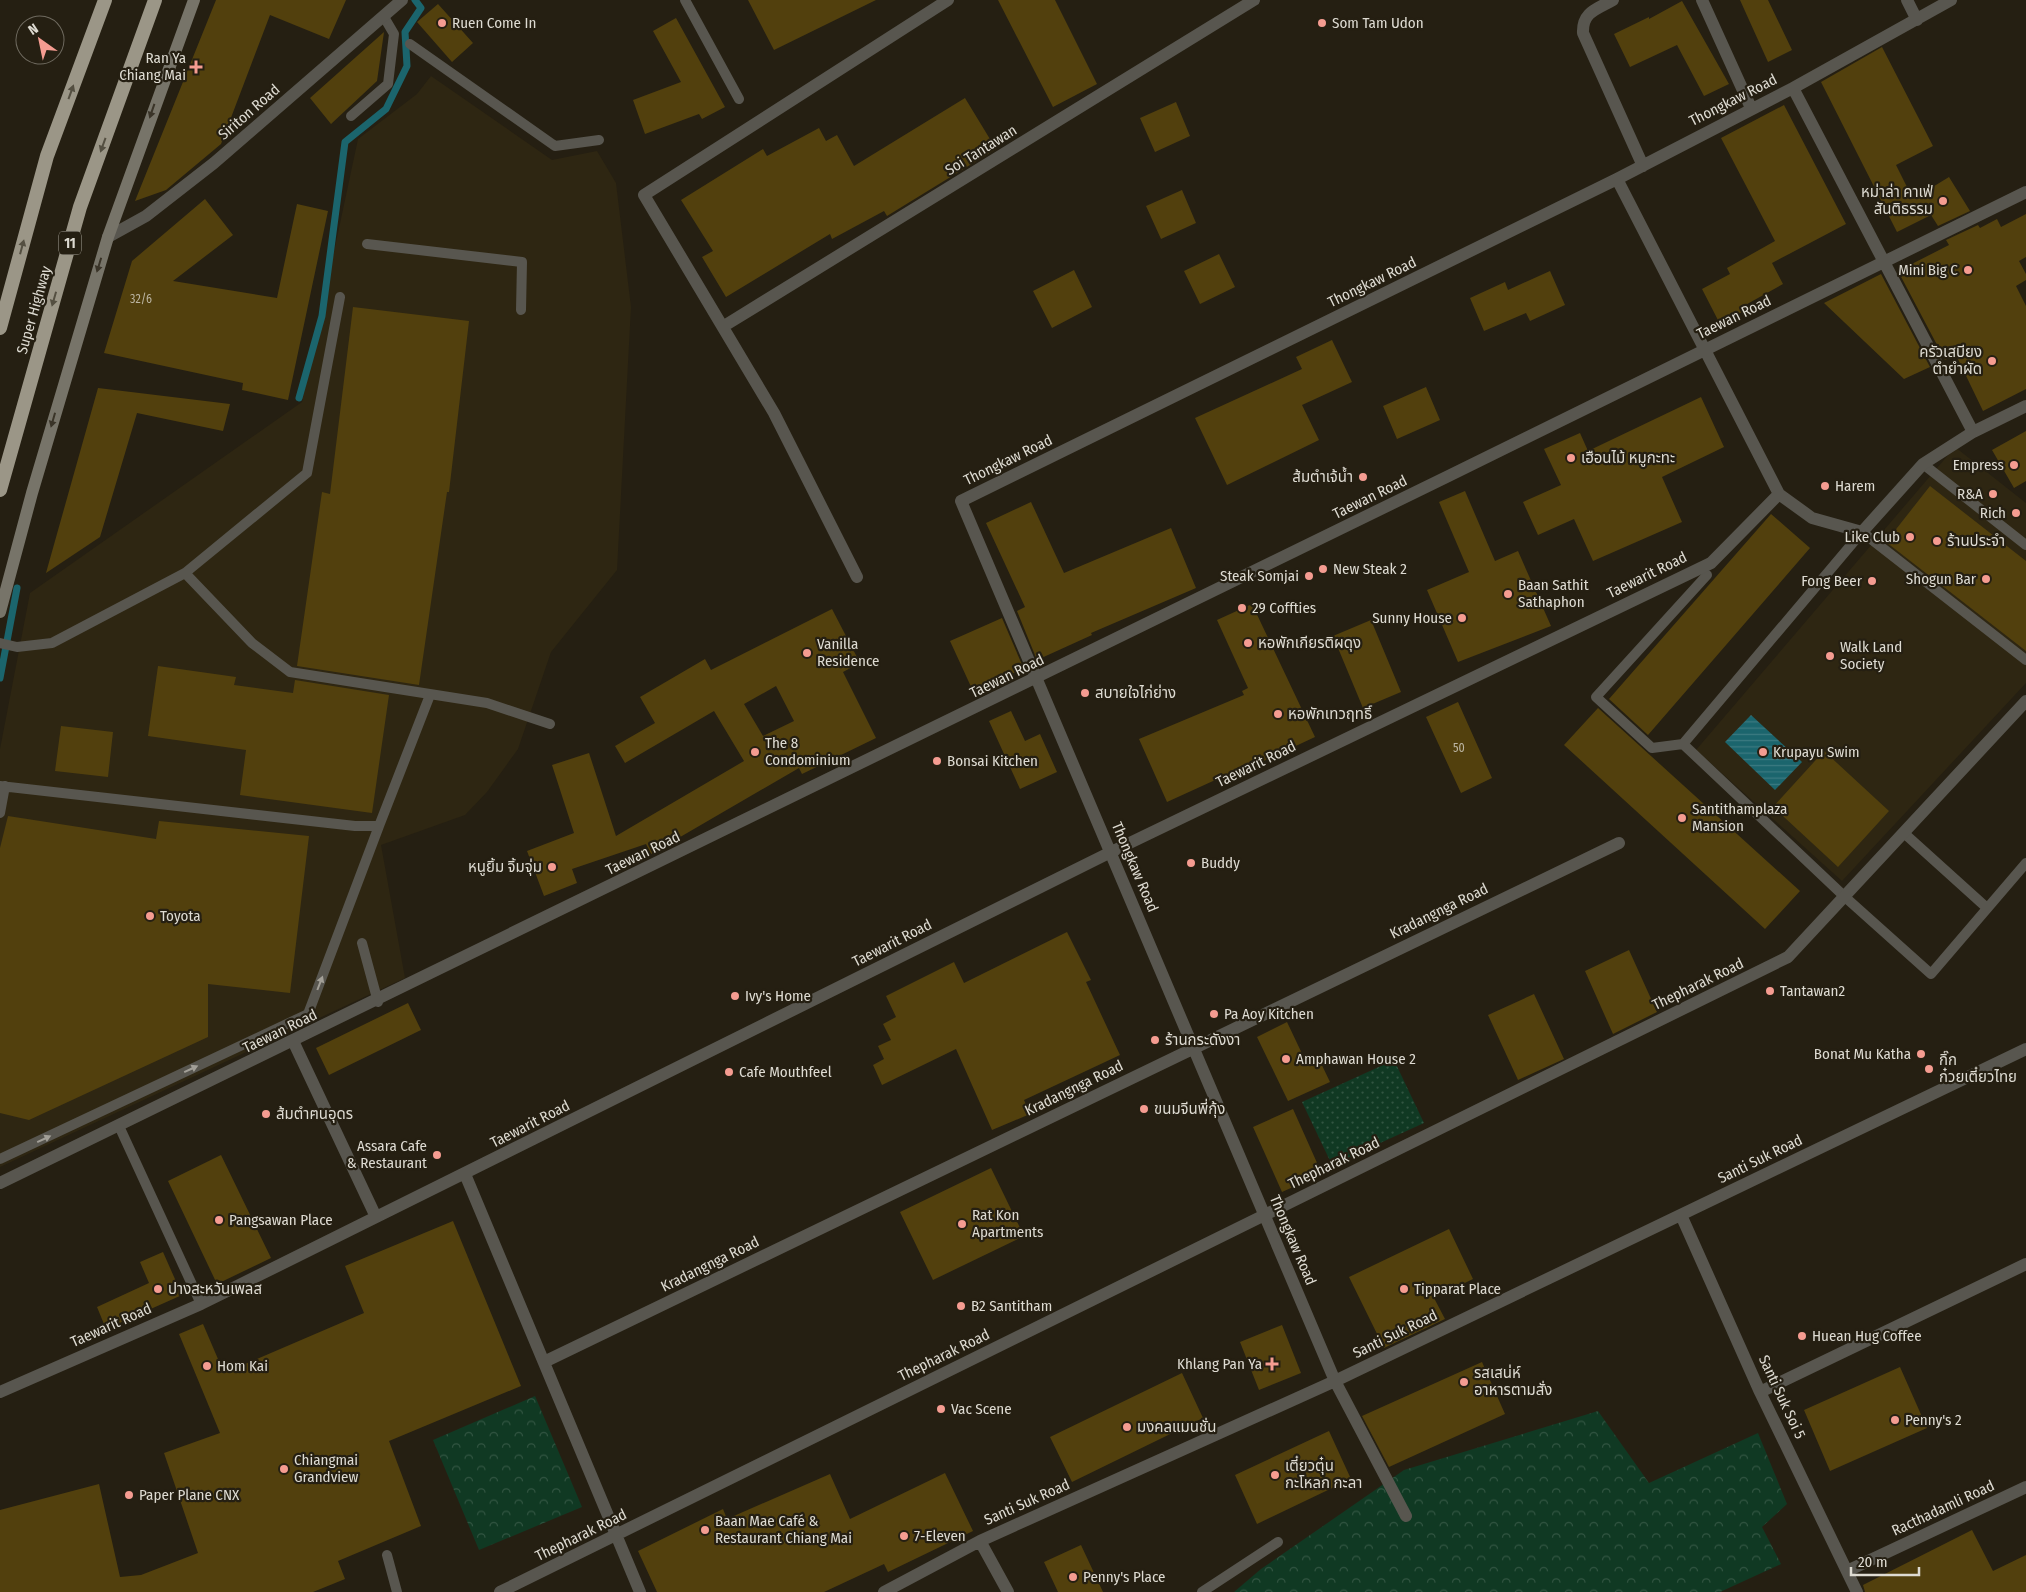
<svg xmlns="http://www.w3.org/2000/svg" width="2026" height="1592" font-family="'Fira Sans Condensed','Noto Sans Thai',sans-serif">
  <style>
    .built { fill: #2e2612 }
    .grass { fill: url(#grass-dots) }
    .forest { fill: url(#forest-crowns) }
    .water { fill: url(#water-rules) }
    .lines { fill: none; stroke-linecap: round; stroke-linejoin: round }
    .stream { stroke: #1b656d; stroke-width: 7 }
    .building { fill: #52400d; fill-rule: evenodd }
    .service { stroke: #58564f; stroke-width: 10 }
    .minor { stroke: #58564f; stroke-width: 12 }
    .secondary { stroke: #777469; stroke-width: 12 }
    .trunk { stroke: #9b9687; stroke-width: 14 }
    .oneway { fill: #544f41 }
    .oneway2 { fill: #3a3428 }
    .oneway3 { fill: #a29f97 }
    .poi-dot { fill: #f59c91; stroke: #251f12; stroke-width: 2 }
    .labels { text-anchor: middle; stroke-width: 4.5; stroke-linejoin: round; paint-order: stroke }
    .number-label { font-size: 12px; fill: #bbb4a1 }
    .shield { fill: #251f12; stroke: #a6a398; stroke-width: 1 }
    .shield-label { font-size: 14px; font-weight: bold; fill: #dedbd2 }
    .poi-label { font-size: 15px; fill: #dedbd2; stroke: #251f12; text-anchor: start }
    .street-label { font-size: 15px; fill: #dedbd2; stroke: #251f12 }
  </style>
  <defs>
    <pattern id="grass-dots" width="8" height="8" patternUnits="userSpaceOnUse" patternTransform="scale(1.25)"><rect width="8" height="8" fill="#103923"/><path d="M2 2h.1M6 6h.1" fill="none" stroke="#325542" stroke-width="1.8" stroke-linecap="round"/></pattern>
    <pattern id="forest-crowns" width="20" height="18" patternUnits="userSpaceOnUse" patternTransform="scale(1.25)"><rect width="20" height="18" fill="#103923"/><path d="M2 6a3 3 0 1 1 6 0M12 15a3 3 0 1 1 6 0" fill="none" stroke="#325542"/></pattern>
    <pattern id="water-rules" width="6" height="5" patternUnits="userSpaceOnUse" patternTransform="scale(1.25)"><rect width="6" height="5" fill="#1b656d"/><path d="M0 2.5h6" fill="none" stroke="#3c7a81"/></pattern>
  </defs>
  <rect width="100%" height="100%" fill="#251f12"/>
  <!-- built -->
  <path class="built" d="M431,76l121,84 45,-9 19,32 15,124 -14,263 -66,82 -33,97 -31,43 -22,23 -84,30 24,133 -405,189v-418l30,-156 272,-191 56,-263 59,-45z
    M1955,447l71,56v180l-184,198 -146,-131z"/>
  <!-- grass -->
  <path class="grass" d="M1394,1060l30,63 -92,42 -30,-63z"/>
  <!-- forest -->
  <path class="forest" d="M535,1396l47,111 -103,43 -46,-110z
    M1598,1411l51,72 109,-50 29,71 -25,23 19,37 -61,28h-486l27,-23 143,-99z"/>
  <!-- water -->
  <path class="water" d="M1751,715l51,47 -27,28 -50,-48z"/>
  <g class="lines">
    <!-- stream -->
    <path class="stream" d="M299,398l23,-82 23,-174 41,-33 21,-43 -2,-34 16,-24 -6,-8
      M0,678l17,-90"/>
  </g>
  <!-- building -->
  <path class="building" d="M216,0h130l-17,39 -59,-24 -49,129 -55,46 -31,11z
    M748,0h128l-102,50z
    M998,0h57l42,84 -44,23z
    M1740,0h28l24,50 -24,12z
    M1682,1l47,83 -25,12 -27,-51 -47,22 -16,-33 35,-17v2z
    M438,4l35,39 -21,19 -35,-40z
    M676,18l49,89 -23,12 -3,-5 -54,20 -12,-34 48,-18 -28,-51z
    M384,32l-7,49 -46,43 -21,-26z
    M1882,47l51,99 -37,19 17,34 36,-22 21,34 -32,15 -7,-11 -34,17 -76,-150z
    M965,98l31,51 -109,67 -3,-5 -52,28 -2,-5 -104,63 -24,-40 11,-6 -32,-51 82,-51 4,7 52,-28 7,13 11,-6 17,31z
    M1176,102l14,34 -35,16 -15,-34z
    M1784,105l62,119 -74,39 11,21 -43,24 2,4 -22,12 -18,-35 28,-15 -3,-6 48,-27 -54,-103z
    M1182,190l14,33 -35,16 -15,-33z
    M205,199l28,36 -60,46 104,17 20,-94 31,7 -40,189 -46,-10 1,-7 -139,-30 28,-92z
    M2026,214v43l-7,4 7,13v6l-10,6 10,20v83l-43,22 -27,-56 -11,5 -47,-89 51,-26 -3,-5 32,-15 2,3 17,-9 4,8z
    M1219,254l16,33 -35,17 -16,-33z
    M1074,270l18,37 -40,21 -19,-37z
    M1550,271l15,34 -35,16 -4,-8 -42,18 -14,-33 35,-16 3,8z
    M1881,274l49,93 -26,12 -80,-76z
    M353,307l116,14 -20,171h-2l-28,193 -122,-19 25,-174 8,2z
    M1332,340l20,42 -50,23 17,35 -92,45 -32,-67 107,-49 -6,-12z
    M1426,387l14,33 -43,19 -14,-33z
    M98,388l132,16 -7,27 -86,-18 -37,124 -54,36z
    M1701,397l23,50 -62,30 20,45 -89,39 -19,-42 -36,16 -15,-33 38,-17 -17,-36 36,-16 8,18z
    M2026,431v50l-12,7 -22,-38z
    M1930,486l96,75v90l-140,-109z
    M1465,491l30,70 23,-10 33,75 -93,36 -31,-72 42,-18 -30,-70z
    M1031,502l33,71 107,-45 25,60 -105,45 1,2 -55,25 -20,-49 8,-4 -39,-84z
    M1771,514l39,34 -162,187 -39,-36z
    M1252,604l63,133 -90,42 -1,-3 -57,26 -28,-63 105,-44 -2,-4 6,-3 -31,-68z
    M832,609l28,54 -17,9 33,66 -74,36 -3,-6 -148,86 -5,-10 -74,25 5,14 -33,13 -17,-45 47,-18 -22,-68 37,-12 27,83 128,-75 -30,-50 -89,52 -10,-17 40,-23 -15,-26 65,-38 6,11zM776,686l18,35 -31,15 -19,-32z
    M1002,618l21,49 -7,3v2l-43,19 -23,-50z
    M1371,620l30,72 -38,16 -30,-72z
    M158,666l78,11 -2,8 59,8 2,-13 94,15 -17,118 -132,-18 6,-45 -98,-14z
    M1458,702l34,76 -31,15 -35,-76z
    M1598,708l202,183 -35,38 -201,-184z
    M1011,711l14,30 15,-7 17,38 -37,17 -31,-68z
    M61,726l52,6 -5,45 -53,-6z
    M1824,751l65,60 -51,56 -65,-60z
    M8,816l148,23 3,-18 150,15 -19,157 -82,-9v53l-179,83 -29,-7v-265z
    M1067,932l24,48 -5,2 34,73 -96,45 6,14 -38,16 -36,-81 -74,36 -9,-20 11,-6 -6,-13 13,-6 -8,-16 13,-7 -10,-21 68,-34 10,21z
    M1629,950l28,62 -44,22 -28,-63z
    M1534,994l30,65 -46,21 -30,-65z
    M408,1003l13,27 -92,45 -13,-27z
    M1287,1022l19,40 12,-5 12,25 -42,19 -31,-64z
    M1293,1109l29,65 -40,18 -29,-65z
    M221,1155l50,103 -54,26 -49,-103z
    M991,1168l33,68 -91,44 -33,-68z
    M453,1221l68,165 -132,55 32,85 -83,35 7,18 -32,13h-313v-82l99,-26 21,93 21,-2 57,-22 -34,-100 56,-20 -41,-99 24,-10 21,49 140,-60 -19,-47z
    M1449,1229l24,50 -39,19 11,21 -61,29 -35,-71z
    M163,1252l19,43 -76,34 -9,-22 52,-24 -9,-21z
    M1282,1325l19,48 -42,17 -19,-48z
    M1482,1362l23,52 -116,53 -27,-51z
    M1900,1367l27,61 -97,43 -26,-61z
    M1182,1373l21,45 -131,64 -22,-45z
    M1329,1431l22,48 -94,45 -22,-49z
    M945,1473l28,58 -85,41 -4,-8 -60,28h-167l-19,-41 85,-42 4,10 103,-45 20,45z
    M1972,1530l21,41 33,-16v37h-161l-2,-7z
    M1081,1545l22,47h-45l-14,-30z"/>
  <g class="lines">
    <!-- service -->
    <path class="service" d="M685,0l54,99
      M410,44l145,102 44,-6
      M351,116l37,-32 6,-50 -10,-17
      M367,244l155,18 -1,48
      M1923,464l103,81
      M185,573l67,70 38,29 197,31 63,21
      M0,643l17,4 35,-4 133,-70 122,-100 33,-176
      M2026,660l-164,-128 -179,212 162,153 86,77 95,-111
      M1683,744l-31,4 -56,-51 111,-122
      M0,786l355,40h24l51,-131
      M0,813l5,-27
      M1905,834l82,74
      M362,943l16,59
      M119,1126l82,178
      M0,1159l308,-145 71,-188
      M387,1555l10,37
      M1202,1592l76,-50"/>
    <!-- minor -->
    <path class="minor" d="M1613,0c-16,9 -31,12 -30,33l60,133
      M1702,0l49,108
      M1907,0l10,20
      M1793,88l180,344
      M1617,179l162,315 33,24 50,14 61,-68 50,-32 53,-26
      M108,237l38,-21 68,-53 188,-163
      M724,326l530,-326
      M857,577l-83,-164 -130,-218 304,-195
      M294,1043l82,174
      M465,1174l175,418
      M0,1183c678,-325 1351,-660 2026,-991
      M1681,1215l79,177 97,200
      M544,1362l1075,-519
      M0,1392l201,-88 910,-452 600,-289 68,-69
      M1760,1392l266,-128
      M1406,1516l-71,-135 -374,-880 656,-322 176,-91 158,-88
      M980,1541l28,51
      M1847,1571l179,-84
      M500,1592l1288,-635 238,-256
      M884,1592l96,-51 355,-160 691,-332"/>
    <!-- secondary -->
    <path class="secondary" d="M0,612l32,-119 76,-256 86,-237"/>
    <!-- trunk -->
    <path class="trunk" d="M0,328l47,-172 58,-156
      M0,490l80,-283 75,-207"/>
  </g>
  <!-- one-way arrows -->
  <defs><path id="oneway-solid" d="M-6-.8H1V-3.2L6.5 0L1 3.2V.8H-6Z" transform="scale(1.25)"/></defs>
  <g class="oneway">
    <use href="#oneway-solid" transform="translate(71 92) rotate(-70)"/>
    <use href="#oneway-solid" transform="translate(103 145) rotate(110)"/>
    <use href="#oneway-solid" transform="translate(22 247) rotate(-75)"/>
    <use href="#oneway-solid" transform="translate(54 299) rotate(106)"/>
  </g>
  <g class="oneway2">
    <use href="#oneway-solid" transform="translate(152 111) rotate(109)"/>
    <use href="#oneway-solid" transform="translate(99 265) rotate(107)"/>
    <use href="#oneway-solid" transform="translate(53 420) rotate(106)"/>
  </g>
  <g class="oneway3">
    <use href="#oneway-solid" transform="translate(320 983) rotate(-69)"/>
    <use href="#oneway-solid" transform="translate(191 1069) rotate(-25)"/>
    <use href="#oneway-solid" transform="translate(44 1139) rotate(-25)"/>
  </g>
  <!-- markers -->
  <g class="poi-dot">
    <circle cx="442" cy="23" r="5"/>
    <circle cx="1322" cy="23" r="5"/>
    <path d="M193.5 59.5h5v5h5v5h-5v5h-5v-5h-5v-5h5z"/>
    <circle cx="1943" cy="201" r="5"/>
    <circle cx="1968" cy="270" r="5"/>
    <circle cx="1992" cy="361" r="5"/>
    <circle cx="1571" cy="458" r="5"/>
    <circle cx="2014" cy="465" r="5"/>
    <circle cx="1363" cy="477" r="5"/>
    <circle cx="1825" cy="486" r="5"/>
    <circle cx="1993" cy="494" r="5"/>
    <circle cx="2016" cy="513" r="5"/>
    <circle cx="1910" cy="537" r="5"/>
    <circle cx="1937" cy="541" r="5"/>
    <circle cx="1323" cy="569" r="5"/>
    <circle cx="1309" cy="576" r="5"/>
    <circle cx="1986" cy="579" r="5"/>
    <circle cx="1872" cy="581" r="5"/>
    <circle cx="1508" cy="594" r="5"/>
    <circle cx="1242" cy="608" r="5"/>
    <circle cx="1462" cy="618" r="5"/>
    <circle cx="1248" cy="643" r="5"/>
    <circle cx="807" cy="653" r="5"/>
    <circle cx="1830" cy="656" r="5"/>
    <circle cx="1085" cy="693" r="5"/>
    <circle cx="1278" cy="714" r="5"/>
    <circle cx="755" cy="752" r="5"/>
    <circle cx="1763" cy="752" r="5"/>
    <circle cx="937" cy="761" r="5"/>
    <circle cx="1682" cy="818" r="5"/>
    <circle cx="1191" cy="863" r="5"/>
    <circle cx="552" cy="867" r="5"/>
    <circle cx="150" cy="916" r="5"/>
    <circle cx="1770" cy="991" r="5"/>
    <circle cx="735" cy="996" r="5"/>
    <circle cx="1214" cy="1014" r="5"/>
    <circle cx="1155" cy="1040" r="5"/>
    <circle cx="1921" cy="1054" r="5"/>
    <circle cx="1286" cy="1059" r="5"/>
    <circle cx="1929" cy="1069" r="5"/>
    <circle cx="729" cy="1072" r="5"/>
    <circle cx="1144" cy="1109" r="5"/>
    <circle cx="266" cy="1114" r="5"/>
    <circle cx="437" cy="1155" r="5"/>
    <circle cx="219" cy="1220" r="5"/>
    <circle cx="962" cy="1224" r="5"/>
    <circle cx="158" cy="1289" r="5"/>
    <circle cx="1404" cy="1289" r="5"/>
    <circle cx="961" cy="1306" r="5"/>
    <circle cx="1802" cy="1336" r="5"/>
    <path d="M1269.5 1356.5h5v5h5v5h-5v5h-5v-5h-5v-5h5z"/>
    <circle cx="207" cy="1366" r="5"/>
    <circle cx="1464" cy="1382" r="5"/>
    <circle cx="941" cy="1409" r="5"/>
    <circle cx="1895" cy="1420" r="5"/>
    <circle cx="1127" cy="1427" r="5"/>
    <circle cx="284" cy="1469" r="5"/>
    <circle cx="1275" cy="1475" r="5"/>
    <circle cx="129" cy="1495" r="5"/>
    <circle cx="705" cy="1530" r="5"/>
    <circle cx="904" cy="1536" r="5"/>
    <circle cx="1073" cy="1577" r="5"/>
  </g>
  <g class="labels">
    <!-- number labels -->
    <g class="number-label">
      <text x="141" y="303">32/6</text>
      <text x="1459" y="752">50</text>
    </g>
    <!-- shield labels -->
    <rect class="shield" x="59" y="231.5" width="22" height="23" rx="4"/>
    <g class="shield-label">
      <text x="70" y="248">11</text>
    </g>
    <!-- poi labels -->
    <g class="poi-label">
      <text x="452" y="28">Ruen Come In</text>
      <text x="1332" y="28">Som Tam Udon</text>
      <text x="186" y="63" text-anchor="end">Ran Ya<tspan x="186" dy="17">Chiang Mai</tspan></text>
      <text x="1933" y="197" text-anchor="end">หม่าล่า คาเฟ่<tspan x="1933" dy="17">สันติธรรม</tspan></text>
      <text x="1958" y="275" text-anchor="end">Mini Big C</text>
      <text x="1982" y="357" text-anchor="end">ครัวเสบียง<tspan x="1982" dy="17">ตำยำผัด</tspan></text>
      <text x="1581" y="463">เฮือนไม้ หมูกะทะ</text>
      <text x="2004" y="470" text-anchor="end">Empress</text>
      <text x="1353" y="482" text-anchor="end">ส้มตำเจ้น้ำ</text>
      <text x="1835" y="491">Harem</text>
      <text x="1983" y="499" text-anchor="end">R&amp;A</text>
      <text x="2006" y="518" text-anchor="end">Rich</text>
      <text x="1900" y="542" text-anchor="end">Like Club</text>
      <text x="1947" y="546">ร้านประจำ</text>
      <text x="1333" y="574">New Steak 2</text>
      <text x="1299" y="581" text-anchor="end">Steak Somjai</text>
      <text x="1976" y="584" text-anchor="end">Shogun Bar</text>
      <text x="1862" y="586" text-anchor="end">Fong Beer</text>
      <text x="1518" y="590">Baan Sathit<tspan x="1518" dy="17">Sathaphon</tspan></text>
      <text x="1252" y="613">29 Coffties</text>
      <text x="1452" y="623" text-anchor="end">Sunny House</text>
      <text x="1258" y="648">หอพักเกียรติผดุง</text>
      <text x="817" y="649">Vanilla<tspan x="817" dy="17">Residence</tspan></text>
      <text x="1840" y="652">Walk Land<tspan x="1840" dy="17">Society</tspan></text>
      <text x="1095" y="698">สบายใจไก่ย่าง</text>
      <text x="1288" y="719">หอพักเทวฤทธิ์</text>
      <text x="765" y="748">The 8<tspan x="765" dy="17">Condominium</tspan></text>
      <text x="1773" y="757">Krupayu Swim</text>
      <text x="947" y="766">Bonsai Kitchen</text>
      <text x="1692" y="814">Santithamplaza<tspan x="1692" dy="17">Mansion</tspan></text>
      <text x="1201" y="868">Buddy</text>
      <text x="542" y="872" text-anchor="end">หนูยิ้ม จิ้มจุ่ม</text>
      <text x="160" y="921">Toyota</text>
      <text x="1780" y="996">Tantawan2</text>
      <text x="745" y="1001">Ivy's Home</text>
      <text x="1224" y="1019">Pa Aoy Kitchen</text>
      <text x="1165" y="1045">ร้านกระดังงา</text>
      <text x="1911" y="1059" text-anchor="end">Bonat Mu Katha</text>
      <text x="1296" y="1064">Amphawan House 2</text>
      <text x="1939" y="1065">กิ๊ก<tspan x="1939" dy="17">ก๋วยเตี๋ยวไทย</tspan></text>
      <text x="739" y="1077">Cafe Mouthfeel</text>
      <text x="1154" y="1114">ขนมจีนพี่กุ้ง</text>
      <text x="276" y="1119">ส้มตำฅนอุดร</text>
      <text x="427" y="1151" text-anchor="end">Assara Cafe<tspan x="427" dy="17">&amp; Restaurant</tspan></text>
      <text x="972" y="1220">Rat Kon<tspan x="972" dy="17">Apartments</tspan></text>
      <text x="229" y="1225">Pangsawan Place</text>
      <text x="168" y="1294">ปางสะหวันเพลส</text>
      <text x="1414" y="1294">Tipparat Place</text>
      <text x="971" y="1311">B2 Santitham</text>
      <text x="1812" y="1341">Huean Hug Coffee</text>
      <text x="1262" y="1369" text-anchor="end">Khlang Pan Ya</text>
      <text x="217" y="1371">Hom Kai</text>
      <text x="1474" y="1378">รสเสน่ห์<tspan x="1474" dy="17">อาหารตามสั่ง</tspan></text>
      <text x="951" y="1414">Vac Scene</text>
      <text x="1905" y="1425">Penny's 2</text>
      <text x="1137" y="1432">มงคลแมนชั่น</text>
      <text x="294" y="1465">Chiangmai<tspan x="294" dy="17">Grandview</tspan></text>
      <text x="1285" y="1471">เตี๋ยวตุ๋น<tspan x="1285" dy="17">กะโหลก กะลา</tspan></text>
      <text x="139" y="1500">Paper Plane CNX</text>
      <text x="715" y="1526">Baan Mae Café &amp;<tspan x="715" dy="17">Restaurant Chiang Mai</tspan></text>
      <text x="914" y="1541">7-Eleven</text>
      <text x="1083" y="1582">Penny's Place</text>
    </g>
    <!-- street labels -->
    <g class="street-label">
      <text transform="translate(1733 100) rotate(-27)" y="5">Thongkaw Road</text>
      <text transform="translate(249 112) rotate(-41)" y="5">Siriton Road</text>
      <text transform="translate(981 150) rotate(-32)" y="5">Soi Tantawan</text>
      <text transform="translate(1372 282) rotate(-26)" y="5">Thongkaw Road</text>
      <text transform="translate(34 310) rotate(-74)" y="5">Super Highway</text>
      <text transform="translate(1734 317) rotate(-26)" y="5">Taewan Road</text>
      <text transform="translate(1008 460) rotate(-26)" y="5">Thongkaw Road</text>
      <text transform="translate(1370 497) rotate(-26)" y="5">Taewan Road</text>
      <text transform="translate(1647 575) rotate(-26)" y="5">Taewarit Road</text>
      <text transform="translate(1007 676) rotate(-26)" y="5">Taewan Road</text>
      <text transform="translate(1256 764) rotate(-26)" y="5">Taewarit Road</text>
      <text transform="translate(643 853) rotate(-26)" y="5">Taewan Road</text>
      <text transform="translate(1135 867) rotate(67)" y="5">Thongkaw Road</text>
      <text transform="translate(1439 911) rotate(-26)" y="5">Kradangnga Road</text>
      <text transform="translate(892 943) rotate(-27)" y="5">Taewarit Road</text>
      <text transform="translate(1698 984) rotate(-26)" y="5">Thepharak Road</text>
      <text transform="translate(280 1031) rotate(-26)" y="5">Taewan Road</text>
      <text transform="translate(1074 1088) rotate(-26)" y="5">Kradangnga Road</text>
      <text transform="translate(530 1124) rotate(-27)" y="5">Taewarit Road</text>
      <text transform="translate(1760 1159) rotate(-26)" y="5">Santi Suk Road</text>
      <text transform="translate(1334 1163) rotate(-26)" y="5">Thepharak Road</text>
      <text transform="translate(1293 1240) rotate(67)" y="5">Thongkaw Road</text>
      <text transform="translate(710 1264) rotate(-26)" y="5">Kradangnga Road</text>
      <text transform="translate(111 1325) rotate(-24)" y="5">Taewarit Road</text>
      <text transform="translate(1395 1334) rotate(-26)" y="5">Santi Suk Road</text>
      <text transform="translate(944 1355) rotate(-26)" y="5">Thepharak Road</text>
      <text transform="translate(1782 1397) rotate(65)" y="5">Santi Suk Soi 5</text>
      <text transform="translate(1027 1502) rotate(-24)" y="5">Santi Suk Road</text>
      <text transform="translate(1943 1508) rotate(-25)" y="5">Racthadamli Road</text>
      <text transform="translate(581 1535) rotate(-26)" y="5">Thepharak Road</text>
    </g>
  </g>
  <!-- north arrow -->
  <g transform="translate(40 40) rotate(327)"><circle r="24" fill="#251f12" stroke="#6f6a5f"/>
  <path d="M0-4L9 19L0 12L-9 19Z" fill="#f59c91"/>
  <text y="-8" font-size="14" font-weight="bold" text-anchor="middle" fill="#dedbd2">N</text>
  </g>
  <!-- scale -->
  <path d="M1851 1567v8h68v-8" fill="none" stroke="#dedbd2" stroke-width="2.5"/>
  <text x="1858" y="1567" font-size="15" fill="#dedbd2" stroke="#251f12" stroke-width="4" paint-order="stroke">20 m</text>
</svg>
